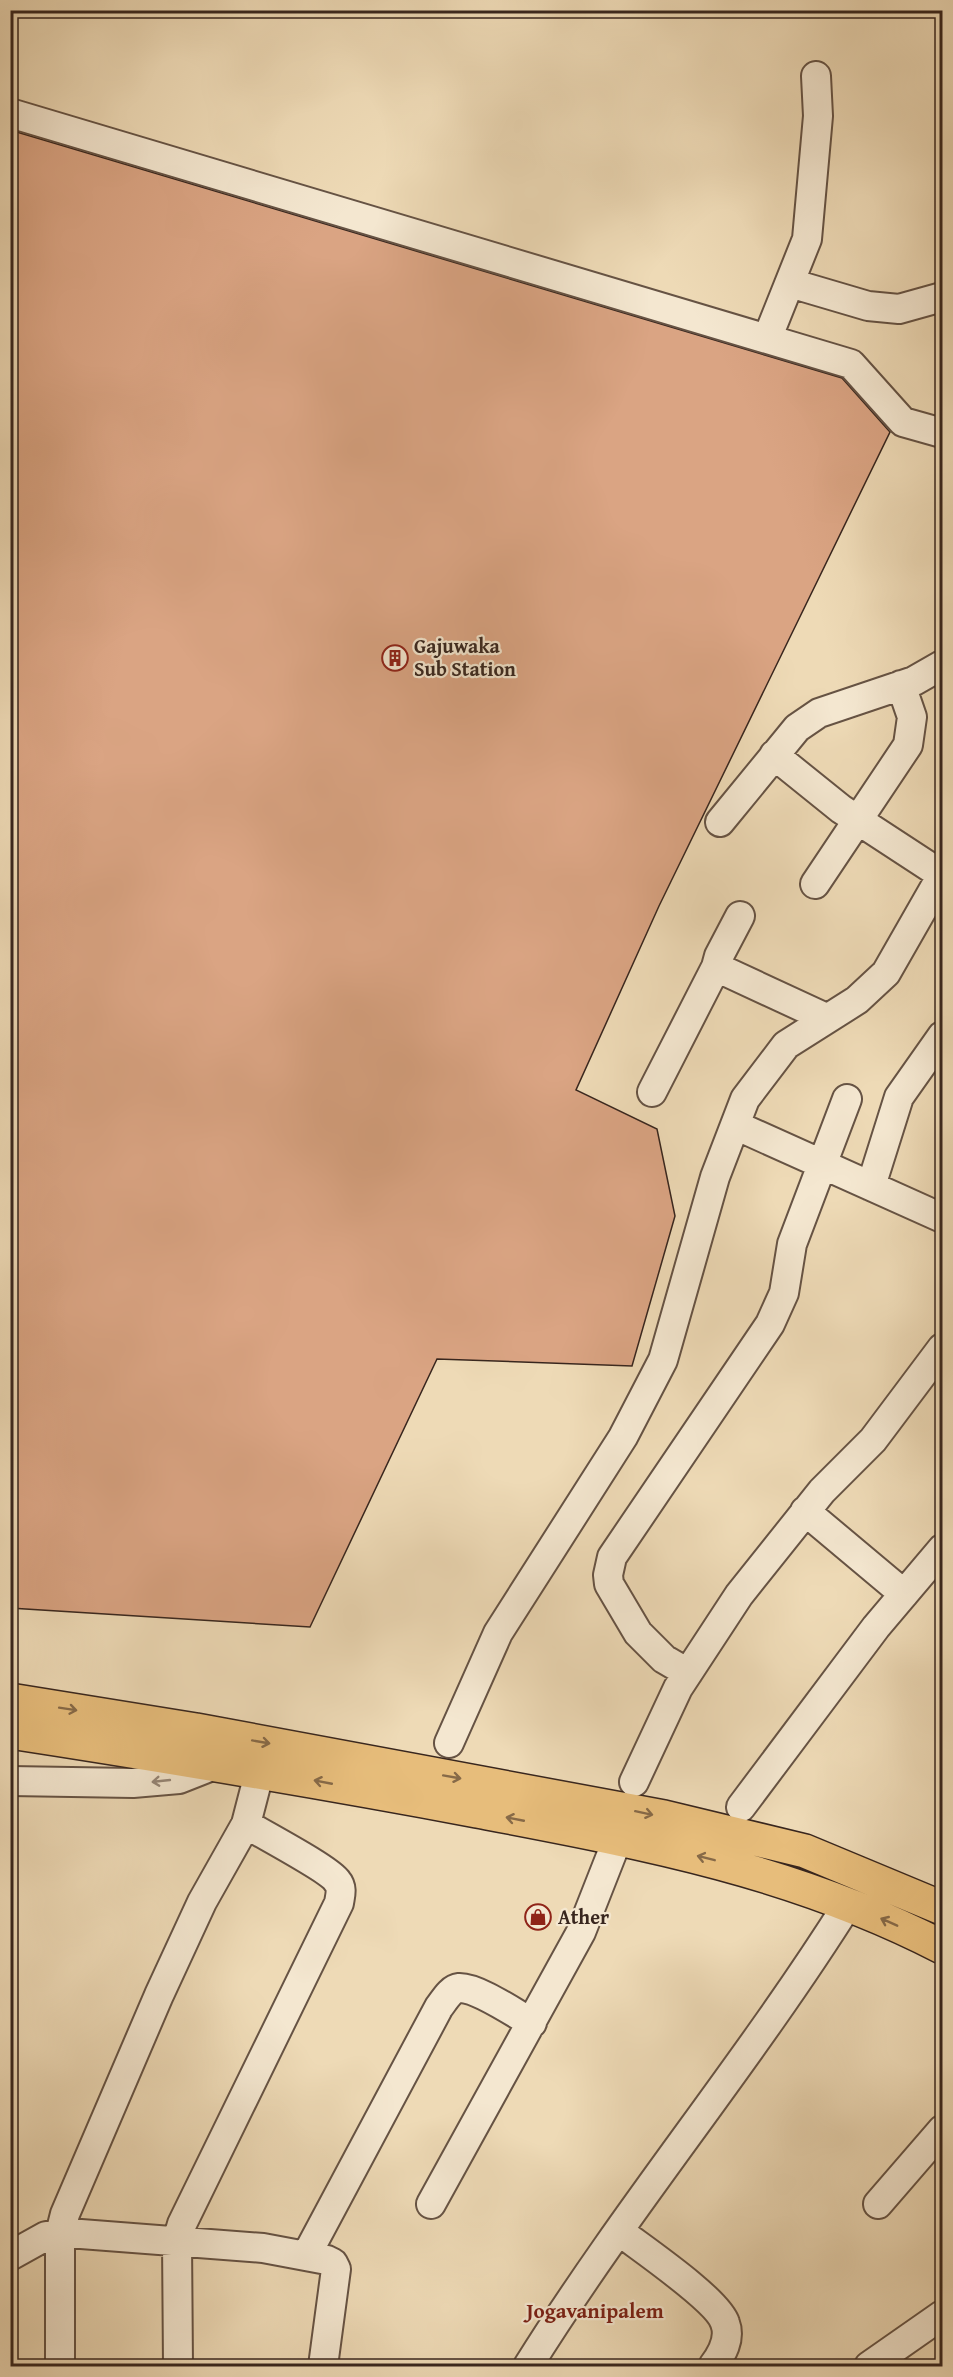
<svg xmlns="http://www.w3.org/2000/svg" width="953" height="2377" font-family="'Gentium Book Plus',serif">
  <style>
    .building { fill: #daa483; stroke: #38261e; stroke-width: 1.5 }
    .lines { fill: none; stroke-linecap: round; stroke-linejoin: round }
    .minor-casing { stroke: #665344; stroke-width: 32 }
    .major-casing { stroke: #38261e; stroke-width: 36 }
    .minor { stroke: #f4e7d0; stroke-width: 28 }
    .major { stroke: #e7bd7b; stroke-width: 33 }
    .oneway { stroke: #876a48 }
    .oneway2 { stroke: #968677 }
    .labels { text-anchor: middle; stroke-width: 4.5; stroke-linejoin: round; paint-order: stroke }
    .poi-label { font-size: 20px; font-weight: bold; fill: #38261e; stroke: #f4e7d0; text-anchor: start }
    .neighbourhood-label { font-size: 21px; font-weight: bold; fill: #7a1f14; stroke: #f4e7d0 }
  </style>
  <rect width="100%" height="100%" fill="#eedab6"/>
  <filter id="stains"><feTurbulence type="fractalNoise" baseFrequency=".00333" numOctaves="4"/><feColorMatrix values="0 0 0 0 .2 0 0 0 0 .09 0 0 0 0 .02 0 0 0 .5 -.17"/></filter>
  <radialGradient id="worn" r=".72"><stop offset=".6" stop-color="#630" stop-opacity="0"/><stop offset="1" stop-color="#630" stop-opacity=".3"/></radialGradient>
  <!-- building -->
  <path class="building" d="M10,130l832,248 48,54 -231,474 -83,184 81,39 18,87 -43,150 -195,-7 -127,268 -300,-19z"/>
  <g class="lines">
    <!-- minor casing -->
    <g class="minor-casing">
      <path id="minor" d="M10,113l841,251 52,58 39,11
        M790,283l78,23 31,3 43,-12
        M767,339l40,-100 11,-123 -2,-40
        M720,822l77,-94 22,-15 95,-32 28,-16
        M815,884l93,-139 4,-28 -11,-32
        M740,916l-21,40 -3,11 110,51
        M652,1092l64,-125
        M735,1125l207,93
        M871,1186l28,-89 43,-61
        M805,1511l99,83
        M688,1673l-24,-14 -26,-26 -29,-49 -1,-9 4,-18 158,-233 14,-31 8,-49 55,-145
        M449,1743l49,-110 125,-196 40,-77 52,-183 30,-78 41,-54 71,-45 29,-27 56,-98 -101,-66 -67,-54
        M10,1781l123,2 46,-4 38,-15
        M634,1782l44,-94 61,-93 83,-104 51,-51 69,-92
        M741,1807l135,-180 66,-78
        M431,2204l150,-272 37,-94
        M878,2204l64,-74
        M619,2231c22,17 99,69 106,92 6,16 -3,31 -12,43
        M10,2256l36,-20 22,-3 195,15 64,12 6,3 3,6 -13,97
        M306,2256l133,-249c5,-6 11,-18 20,-19 18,-1 57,26 73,35
        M60,2366v-132l5,-20 94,-219 43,-93 44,-78 14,-54
        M178,2366l-1,-125 5,-17 157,-321c1,-7 4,-15 -2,-22 -8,-12 -75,-47 -91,-57
        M528,2366c99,-159 220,-303 320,-462
        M869,2366l73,-51"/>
    </g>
    <!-- major casing -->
    <g class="major-casing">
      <path id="major" d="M10,1700l186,30 468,87 141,34 137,57
        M10,1732c156,24 312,50 467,79 163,31 316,59 465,136"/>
    </g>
    <!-- minor -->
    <use href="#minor" class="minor"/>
    <!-- major -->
    <use href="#major" class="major"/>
  </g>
  <!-- one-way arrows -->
  <defs><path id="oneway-shaft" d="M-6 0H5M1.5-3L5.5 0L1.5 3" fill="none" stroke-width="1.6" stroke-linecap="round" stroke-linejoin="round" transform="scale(1.5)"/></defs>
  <g class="oneway">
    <use href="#oneway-shaft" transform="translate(68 1709) rotate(9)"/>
    <use href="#oneway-shaft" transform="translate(261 1742) rotate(10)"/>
    <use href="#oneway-shaft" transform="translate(452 1777) rotate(10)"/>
    <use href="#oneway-shaft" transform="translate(323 1782) rotate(-169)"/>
    <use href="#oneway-shaft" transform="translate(644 1813) rotate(12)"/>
    <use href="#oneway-shaft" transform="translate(515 1819) rotate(-169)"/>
    <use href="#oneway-shaft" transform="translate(706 1858) rotate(-166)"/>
    <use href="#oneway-shaft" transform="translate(889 1922) rotate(-156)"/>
  </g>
  <use class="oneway2" href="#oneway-shaft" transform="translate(161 1781) rotate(174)"/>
  <!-- icons -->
  <defs>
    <g id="building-ring" transform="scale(1.35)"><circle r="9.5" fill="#f4e7d0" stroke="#8f2418" stroke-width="1.5"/><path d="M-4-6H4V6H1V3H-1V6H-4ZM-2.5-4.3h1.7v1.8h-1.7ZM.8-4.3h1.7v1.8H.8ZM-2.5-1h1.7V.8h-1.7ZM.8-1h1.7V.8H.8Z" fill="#8f2418"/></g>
    <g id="shop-ring" transform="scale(1.35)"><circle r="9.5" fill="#f4e7d0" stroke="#8f2418" stroke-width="1.5"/><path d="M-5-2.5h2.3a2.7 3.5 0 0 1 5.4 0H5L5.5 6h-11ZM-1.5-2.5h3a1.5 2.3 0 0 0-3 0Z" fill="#8f2418"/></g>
  </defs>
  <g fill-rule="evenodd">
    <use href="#building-ring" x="395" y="658"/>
    <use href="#shop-ring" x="538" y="1917"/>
  </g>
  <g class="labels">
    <!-- poi labels -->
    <g class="poi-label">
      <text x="414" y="653">Gajuwaka<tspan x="414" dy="23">Sub Station</tspan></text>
      <text x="558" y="1924">Ather</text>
    </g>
    <!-- neighbourhood labels -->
    <g class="neighbourhood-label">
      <text x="595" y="2318">Jogavanipalem</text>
    </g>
  </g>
  <!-- margin -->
  <rect width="953" height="2377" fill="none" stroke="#eedab6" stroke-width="36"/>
  <rect x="12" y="12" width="929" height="2353" fill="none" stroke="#38261e" stroke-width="3"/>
  <rect x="18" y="18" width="917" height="2341" fill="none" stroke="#38261e" stroke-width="1.5"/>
  <rect width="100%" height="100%" filter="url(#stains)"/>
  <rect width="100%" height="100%" fill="url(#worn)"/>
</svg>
